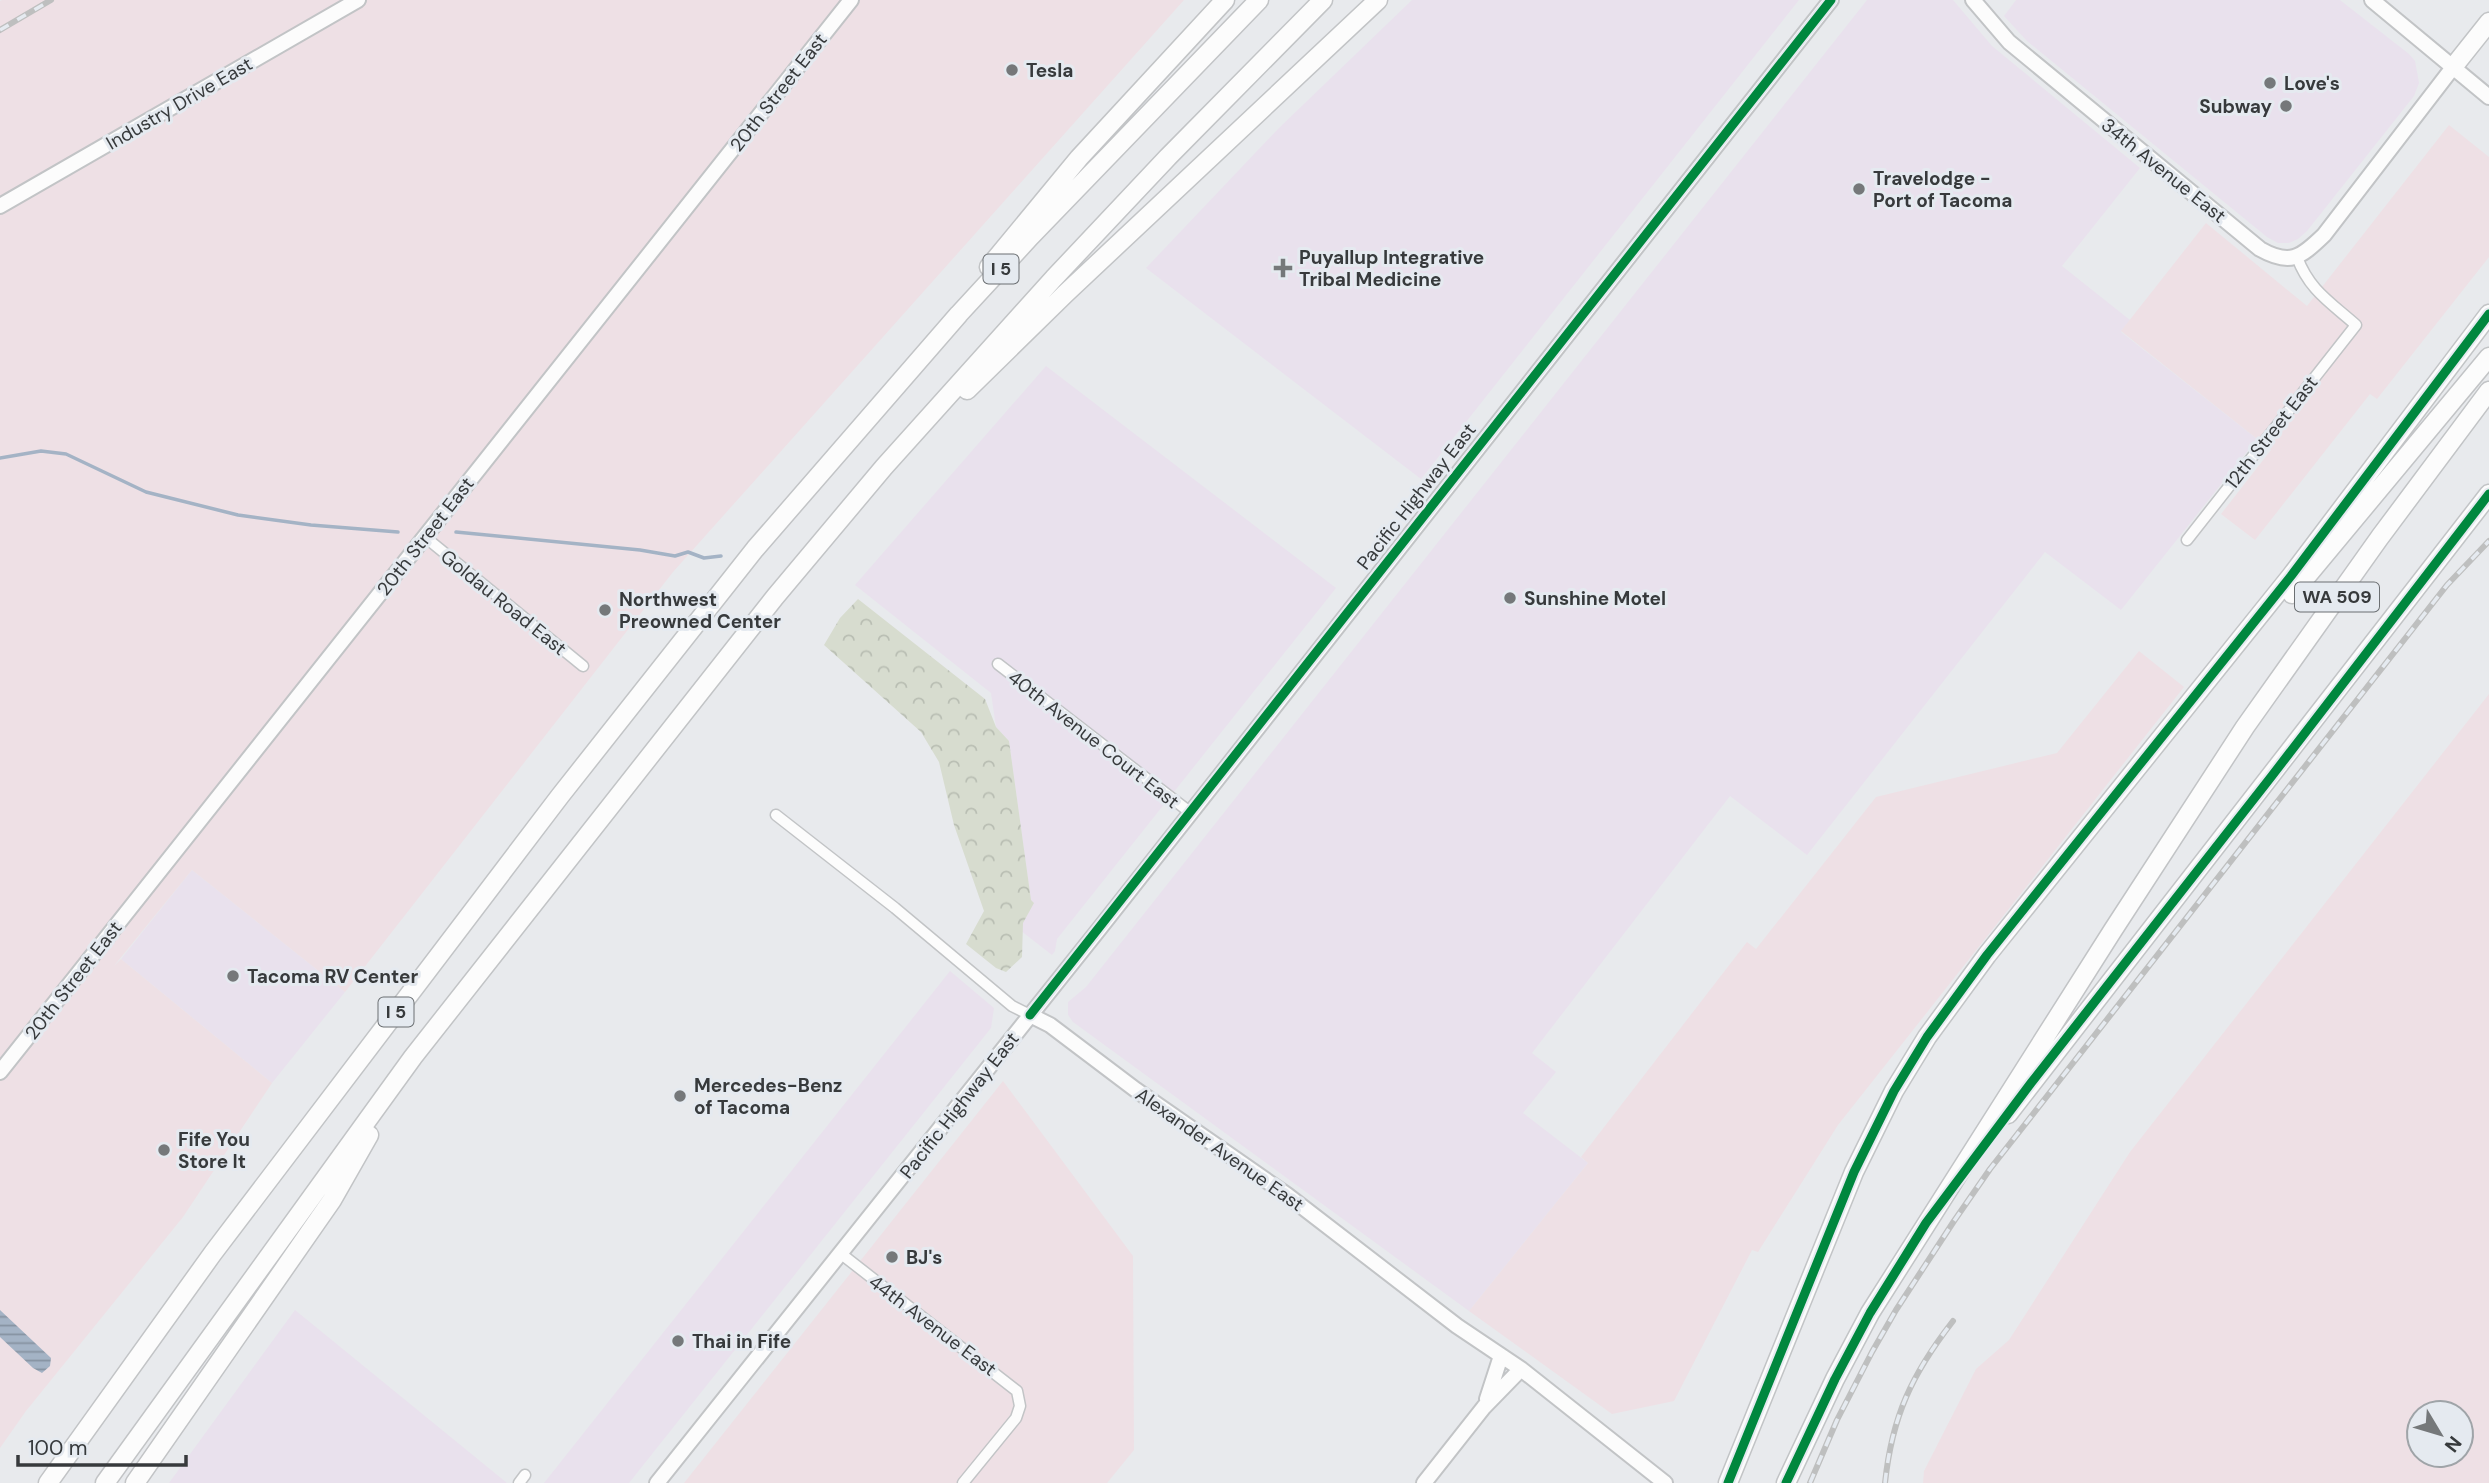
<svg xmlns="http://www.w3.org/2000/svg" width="2489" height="1483" font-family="'DM Sans',sans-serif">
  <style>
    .commercial { fill: #e9e1ed }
    .industrial { fill: #eee0e5; fill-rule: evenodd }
    .forest { fill: url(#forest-crowns) }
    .water { fill: url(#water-rules) }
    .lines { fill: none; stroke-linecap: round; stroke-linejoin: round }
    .stream { stroke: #a4b3c5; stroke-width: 3.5 }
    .street-casing { stroke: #c2c4c6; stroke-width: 13 }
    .secondary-casing { stroke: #c2c4c6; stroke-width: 18 }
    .highway-casing { stroke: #c2c4c6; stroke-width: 21 }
    .street { stroke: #fcfcfc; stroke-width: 10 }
    .secondary { stroke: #fcfcfc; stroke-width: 14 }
    .highway { stroke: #fcfcfc; stroke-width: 18 }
    .rail-casing { stroke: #bebfbf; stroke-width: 6 }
    .rail { stroke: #e5eaf0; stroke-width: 3.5; stroke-dasharray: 10; stroke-linecap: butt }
    .cycleway-casing { stroke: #e5eaf0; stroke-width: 13 }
    .cycleway { stroke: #00873e; stroke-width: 9 }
    .poi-dot { fill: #75787a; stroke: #e5eaf0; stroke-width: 2.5 }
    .labels { text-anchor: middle; stroke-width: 6; stroke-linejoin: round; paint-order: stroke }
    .shield { fill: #e5eaf0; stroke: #6b6f72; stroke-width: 2 }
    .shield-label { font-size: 18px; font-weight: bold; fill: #373a3c }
    .poi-label { font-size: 19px; font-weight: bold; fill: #373a3c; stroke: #e5eaf0; text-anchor: start }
    .street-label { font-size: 19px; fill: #373a3c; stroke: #e5eaf0 }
  </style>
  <defs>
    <pattern id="forest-crowns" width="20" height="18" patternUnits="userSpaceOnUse" patternTransform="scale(1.75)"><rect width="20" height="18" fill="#d7dccf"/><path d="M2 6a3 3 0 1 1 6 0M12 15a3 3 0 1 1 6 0" fill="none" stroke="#b9beb3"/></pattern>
    <pattern id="water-rules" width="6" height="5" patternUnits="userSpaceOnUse" patternTransform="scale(1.75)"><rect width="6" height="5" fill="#a4b3c5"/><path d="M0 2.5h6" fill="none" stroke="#8693a1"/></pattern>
  </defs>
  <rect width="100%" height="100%" fill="#e8eaed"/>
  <!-- commercial -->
  <path class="commercial" d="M1412,0h387l-378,479 -275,-211 133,-140z
    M1867,0h86l39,46 148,122 -78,98 68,54 -9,12 136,107 -136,171 -76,-58 -238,303 -77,-59 -198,257 24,19 -33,41 65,50 -119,148 -396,-289 -5,-7v-13l18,-15z
    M2016,0h324l69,54 6,7 4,22 -5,13 -107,135 -9,8 -9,4h-11l-11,-6 -240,-196 -23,-25z
    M1046,366l290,222 -279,351 -2,12 -3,4 -36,-28 15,-26 -22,-160 -13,-14 -5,-34 -136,-108z
    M192,870l153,122 -73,91 -151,-124z
    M950,971l44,37 -3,20 -362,455h-85z
    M295,1310l212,173h-338z"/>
  <!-- industrial -->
  <path class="industrial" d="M2,0h1182l-511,572 -328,420 -153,-122 -78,96 7,-7 151,124 -89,134 -157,194 -26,37v-1447z
    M2449,125l40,32v100l-112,142 -7,-5 -115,146 -34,-26 50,-64 -150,-119 85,-108 101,83z
    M2139,651l45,36 -346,438 -80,127 -6,-2 -78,151 -62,13 -143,-103 119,-148 -7,-6 166,-215 9,7 120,-152 181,-44z
    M2489,694v789h-566l1,-12 52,-102 33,-29 121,-188zM2419,1413h42v42h-42z
    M1003,1081l130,175 1,194 -27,33h-423z"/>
  <!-- forest -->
  <path class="forest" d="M858,599l127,100 11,28 13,14 22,159 3,3 -11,20 -1,34 -16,15 -10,-4 -30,-24 18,-33 -30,-86 -15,-63 -18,-30 -97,-87 16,-27z"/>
  <!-- water -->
  <path class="water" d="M0,1310l51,48 -1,8 -8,7 -9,-5 -33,-31z"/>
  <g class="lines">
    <!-- stream -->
    <path class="stream" d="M0,458l41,-7 25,3 80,38 92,23 73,10 87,7
      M456,532l184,18 35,6 13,-4 16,6 17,-2"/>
    <!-- street casing -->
    <g class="street-casing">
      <path id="street" d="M425,537l158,129
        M2187,540l169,-215c-26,-23 -47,-35 -59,-68
        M998,664l193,149
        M776,815l119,93 117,98 18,9
        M840,1253l177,138 3,15 -4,12 -53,65
        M519,1483l6,-8"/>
    </g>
    <!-- secondary casing -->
    <g class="secondary-casing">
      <path id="secondary" d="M1973,0l36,42 251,207c30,17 40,9 64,-14l130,-169
        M2372,0l117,97
        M0,206l358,-206
        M1030,1015l20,10 86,65 151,105 170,131 64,43 144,114
        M0,1072l851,-1072
        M1487,1399l14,-43
        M657,1483l443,-555 731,-928
        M1424,1483l60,-76 37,-38"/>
    </g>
    <!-- highway casing -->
    <g class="highway-casing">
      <path id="highway" d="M2454,66l35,-44
        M989,267l90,-109 146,-158
        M967,390l98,-96 313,-294
        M2292,594l197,-237
        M2008,1114l481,-620
        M48,1483l165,-230 347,-457 195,-247 204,-235 72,-78 228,-236
        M105,1483l308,-426 362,-460 109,-130 170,-189 114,-121 155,-157
        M135,1483l197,-283 37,-65
        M1728,1483l126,-311 40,-81 33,-54 60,-82 304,-379 198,-262
        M1786,1483l49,-104 35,-66 243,-383 132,-203 135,-190 109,-146"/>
    </g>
    <!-- street -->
    <use href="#street" class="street"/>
    <!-- secondary -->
    <use href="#secondary" class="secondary"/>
    <!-- highway -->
    <use href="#highway" class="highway"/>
    <!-- rail casing -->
    <g class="rail-casing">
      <path id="rail" d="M0,30l51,-30
        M1810,1483l27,-63 35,-68 24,-42 58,-89 36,-52 457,-584 42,-44
        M1885,1483c7,-67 27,-109 68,-162"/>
    </g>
    <!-- rail -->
    <use href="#rail" class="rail"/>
    <!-- cycleway casing -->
    <g class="cycleway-casing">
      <path id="cycleway" d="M1030,1015l801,-1015
        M1728,1483l126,-311 40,-81 33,-54 60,-82 304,-379 198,-262
        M1786,1483l49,-104 35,-66 56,-90 105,-140 240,-306 218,-283"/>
    </g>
    <!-- cycleway -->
    <use href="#cycleway" class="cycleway"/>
  </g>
  <!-- markers -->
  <g class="poi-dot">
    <circle cx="1012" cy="70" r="7"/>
    <circle cx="2270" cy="83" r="7"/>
    <circle cx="2286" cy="106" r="7"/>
    <circle cx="1859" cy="189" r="7"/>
    <path d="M1279.5 257.5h7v7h7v7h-7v7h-7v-7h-7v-7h7z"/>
    <circle cx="1510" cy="598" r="7"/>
    <circle cx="605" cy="610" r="7"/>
    <circle cx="233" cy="976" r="7"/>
    <circle cx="680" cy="1096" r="7"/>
    <circle cx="164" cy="1150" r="7"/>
    <circle cx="892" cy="1257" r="7"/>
    <circle cx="678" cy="1341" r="7"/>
  </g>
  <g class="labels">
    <!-- shield labels -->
    <g class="shield">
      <rect x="983.5" y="254.5" width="35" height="29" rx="5"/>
      <rect x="2295" y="582.5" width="84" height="29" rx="5"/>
      <rect x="378.5" y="997.5" width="35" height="29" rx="5"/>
    </g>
    <g class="shield-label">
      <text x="1001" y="275">I 5</text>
      <text x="2337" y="603">WA 509</text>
      <text x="396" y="1018">I 5</text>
    </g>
    <!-- poi labels -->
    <g class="poi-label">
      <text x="1026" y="77">Tesla</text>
      <text x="2284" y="90">Love's</text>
      <text x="2272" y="113" text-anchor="end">Subway</text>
      <text x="1873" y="185">Travelodge -<tspan x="1873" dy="22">Port of Tacoma</tspan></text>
      <text x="1299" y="264">Puyallup Integrative<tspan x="1299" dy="22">Tribal Medicine</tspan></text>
      <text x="1524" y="605">Sunshine Motel</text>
      <text x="619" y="606">Northwest<tspan x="619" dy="22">Preowned Center</tspan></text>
      <text x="247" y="983">Tacoma RV Center</text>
      <text x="694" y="1092">Mercedes-Benz<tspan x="694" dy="22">of Tacoma</tspan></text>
      <text x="178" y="1146">Fife You<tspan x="178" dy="22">Store It</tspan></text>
      <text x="906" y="1264">BJ's</text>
      <text x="692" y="1348">Thai in Fife</text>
    </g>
    <!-- street labels -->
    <g class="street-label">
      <text transform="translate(778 92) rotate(-52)" y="7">20th Street East</text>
      <text transform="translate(179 103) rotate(-30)" y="7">Industry Drive East</text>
      <text transform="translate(2164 170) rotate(39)" y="7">34th Avenue East</text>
      <text transform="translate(2271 432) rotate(-52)" y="7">12th Street East</text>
      <text transform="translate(1416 496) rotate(-52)" y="7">Pacific Highway East</text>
      <text transform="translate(425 536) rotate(-52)" y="7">20th Street East</text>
      <text transform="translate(504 602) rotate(39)" y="7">Goldau Road East</text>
      <text transform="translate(1094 739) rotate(38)" y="7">40th Avenue Court East</text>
      <text transform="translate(73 980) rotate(-52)" y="7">20th Street East</text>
      <text transform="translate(959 1105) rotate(-52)" y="7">Pacific Highway East</text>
      <text transform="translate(1220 1149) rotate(35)" y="7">Alexander Avenue East</text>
      <text transform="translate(933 1325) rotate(37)" y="7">44th Avenue East</text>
    </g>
  </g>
  <!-- north arrow -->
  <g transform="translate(2440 1434) rotate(128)"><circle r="33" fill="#e5eaf0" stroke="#9fa4a8" stroke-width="2"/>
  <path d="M0-5L12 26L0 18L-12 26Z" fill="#75787a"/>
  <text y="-10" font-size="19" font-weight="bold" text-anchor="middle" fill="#373a3c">N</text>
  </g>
  <!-- scale -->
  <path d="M18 1455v10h168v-10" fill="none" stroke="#373a3c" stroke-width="3.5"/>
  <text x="28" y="1455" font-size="21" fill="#373a3c" stroke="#e5eaf0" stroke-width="5" paint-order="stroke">100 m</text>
</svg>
